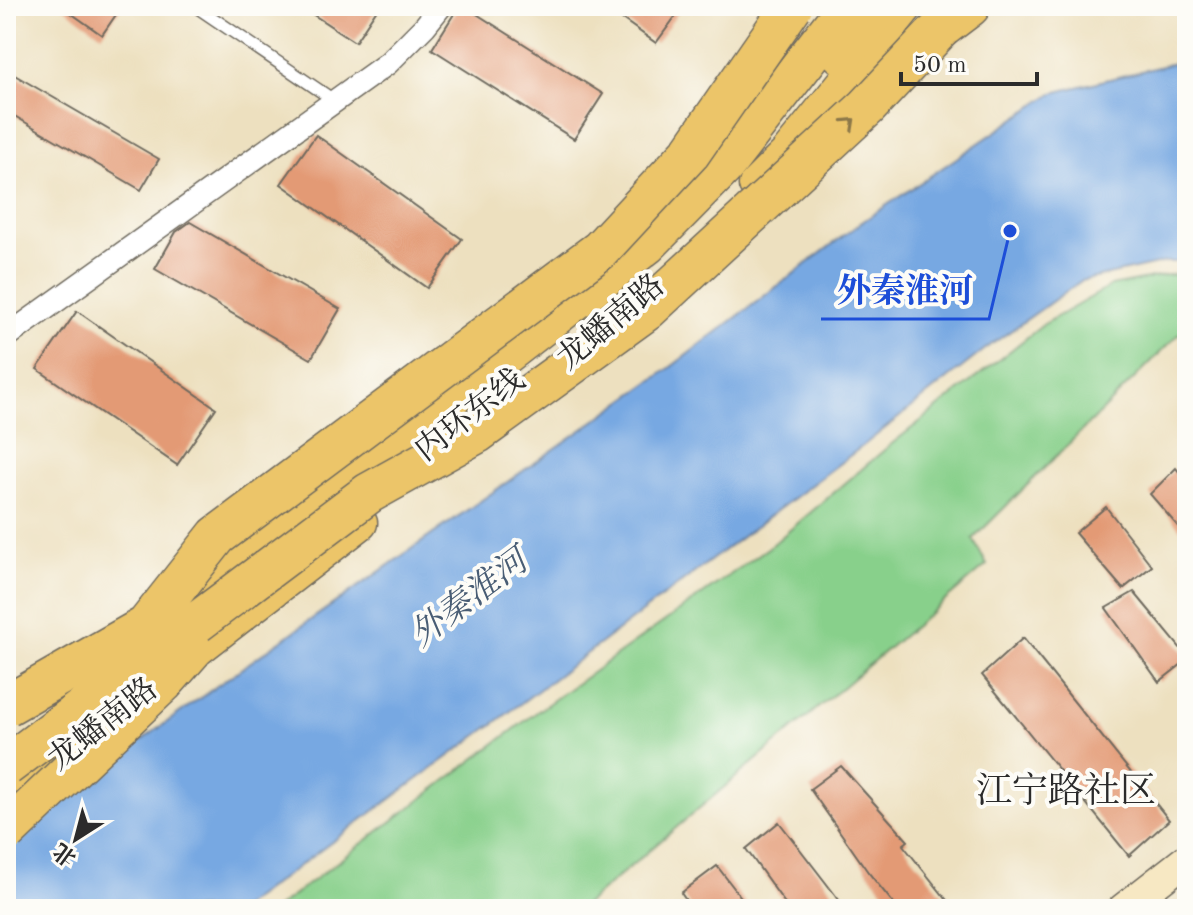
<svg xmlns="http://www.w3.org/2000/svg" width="1193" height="915" font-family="'Old Standard TT','Noto Serif SC',serif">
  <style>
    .green { fill: #88d08b; stroke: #5a7e5b; stroke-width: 2 }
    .water { fill: #77a8e2; stroke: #516a86; stroke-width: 2 }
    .building { fill: #e39a75 }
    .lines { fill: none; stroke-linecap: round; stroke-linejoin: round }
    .lane-casing { stroke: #6f6a5f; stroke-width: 14 }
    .street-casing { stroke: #6f6a5f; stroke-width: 25 }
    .secondary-casing { stroke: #6f6a5f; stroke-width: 33 }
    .primary-casing { stroke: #6f6a5f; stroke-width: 37 }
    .highway-casing { stroke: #6f6a5f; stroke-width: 43 }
    .lane { stroke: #fff; stroke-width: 11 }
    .street { stroke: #fff; stroke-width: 22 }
    .secondary { stroke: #f7e8c3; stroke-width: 30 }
    .primary { stroke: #ecc569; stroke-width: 34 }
    .highway { stroke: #ecc569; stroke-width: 40 }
    .highway-bridge-casing { stroke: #6f6a5f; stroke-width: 43; stroke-linecap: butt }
    .highway-bridge { stroke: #ecc569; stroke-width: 40 }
    .oneway { stroke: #8c784a }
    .labels { text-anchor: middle; stroke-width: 8; stroke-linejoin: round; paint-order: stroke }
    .street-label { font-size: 32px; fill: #2b2b2b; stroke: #fdfcf7 }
    .water-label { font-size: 34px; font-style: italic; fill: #495d74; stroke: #fdfcf7 }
    .quarter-label { font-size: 36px; fill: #2b2b2b; stroke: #fdfcf7 }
    .leader { fill: none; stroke: #1d4ed8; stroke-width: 3 }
    .callout-dot { fill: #1d4ed8; stroke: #fdfcf7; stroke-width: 3 }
    .callout-label { font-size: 34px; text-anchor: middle; font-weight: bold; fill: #1d4ed8; stroke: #fdfcf7; stroke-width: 8; stroke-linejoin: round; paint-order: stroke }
  </style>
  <rect width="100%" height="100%" fill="#fdfcf7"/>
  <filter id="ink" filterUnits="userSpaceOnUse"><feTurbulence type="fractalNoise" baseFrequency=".0125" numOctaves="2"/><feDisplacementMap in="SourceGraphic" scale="16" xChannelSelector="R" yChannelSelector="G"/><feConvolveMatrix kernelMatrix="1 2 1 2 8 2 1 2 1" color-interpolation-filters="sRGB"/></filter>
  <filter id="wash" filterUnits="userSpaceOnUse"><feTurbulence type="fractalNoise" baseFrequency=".006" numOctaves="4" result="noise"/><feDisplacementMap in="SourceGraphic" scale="32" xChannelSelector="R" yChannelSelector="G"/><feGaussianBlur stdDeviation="1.8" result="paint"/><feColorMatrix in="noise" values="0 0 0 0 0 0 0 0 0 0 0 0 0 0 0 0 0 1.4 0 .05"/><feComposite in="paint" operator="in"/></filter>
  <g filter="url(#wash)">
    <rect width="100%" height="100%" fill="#ede0bf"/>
    <!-- green -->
    <path class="green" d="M1187,274v52l-214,213 14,26 -407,344h-305l270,-203 227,-161 117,-99 155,-122 67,-38 56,-11z"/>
    <!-- water -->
    <path class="water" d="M1178,62l9,2v198h-21l-85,19 -93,66 -124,98 -368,277 -256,187h-234v-70l219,-159 442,-310 192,-146 194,-131z"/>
    <g id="blocks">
      <!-- building -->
      <path class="building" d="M61,6h61l-20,29z
        M300,6h79l-24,36z
        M459,6h5l139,88 -29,45 -142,-90z
        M604,6h79l-27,37z
        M6,70l153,89 -18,31 -135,-79z
        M316,135l146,104 -35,49 -146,-104z
        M190,222l150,87 -29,50 -156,-90 21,-37z
        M77,311l139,97 -39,57 -140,-96z
        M1176,468l11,14v55l-37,-43z
        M1106,507l46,59 -29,23 -48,-56z
        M1134,592l53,64v4l-28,22 -53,-74z
        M1023,638l146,182 -40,36 -147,-181z
        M841,766l67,75 -5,4 51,64h-56l-30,-37 -58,-83z
        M779,822l67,87h-57l-43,-60z
        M717,866l33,43h-58l-11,-16z"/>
    </g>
  </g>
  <g filter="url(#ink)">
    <use href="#blocks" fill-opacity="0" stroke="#6f6a5f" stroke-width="2"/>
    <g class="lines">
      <!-- lane casing -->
      <g class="lane-casing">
        <path id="lane" d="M195,6l140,95"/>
      </g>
      <!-- street casing -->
      <g class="street-casing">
        <path id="street" d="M6,337l382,-274 37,-37 16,-20"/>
      </g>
      <!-- secondary casing -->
      <g class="secondary-casing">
        <path id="secondary" d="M1123,909l64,-50"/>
      </g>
      <!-- primary casing -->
      <g class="primary-casing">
        <path id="primary" d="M756,185l31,-31 119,-148
          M171,669l189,-146
          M6,796l79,-60"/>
      </g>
      <!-- highway casing -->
      <g class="highway-casing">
        <path id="highway" d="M941,28l29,-22
          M842,54l37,-48
          M164,613l273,-206 210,-163 76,-77 125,-161"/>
      </g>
      <!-- lane -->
      <use href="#lane" class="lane"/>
      <!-- street -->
      <use href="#street" class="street"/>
      <!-- secondary -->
      <use href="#secondary" class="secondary"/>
      <!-- primary -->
      <use href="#primary" class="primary"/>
      <!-- highway -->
      <use href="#highway" class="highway"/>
      <!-- highway-bridge casing -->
      <g class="highway-bridge-casing">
        <path id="highway-bridge" d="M6,706l140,-80 71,-90 383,-286 90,-97 102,-147
          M6,766l363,-273 108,-60 170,-123 220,-203 74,-79
          M6,832l157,-149 29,-33"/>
      </g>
      <!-- highway-bridge -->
      <use href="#highway-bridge" class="highway-bridge"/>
    </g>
    <!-- one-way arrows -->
    <defs><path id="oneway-chevron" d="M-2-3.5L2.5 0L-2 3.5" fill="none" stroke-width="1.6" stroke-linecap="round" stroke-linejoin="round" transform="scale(2)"/></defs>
    <use class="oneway" href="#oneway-chevron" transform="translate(850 123) rotate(-43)"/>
  </g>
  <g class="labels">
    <!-- street labels -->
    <g class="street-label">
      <text transform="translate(610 321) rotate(-40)" y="11">龙蟠南路</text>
      <text transform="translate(469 414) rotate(-38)" y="11">内环东线</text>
      <text transform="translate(102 723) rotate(-38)" y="11">龙蟠南路</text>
    </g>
    <!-- water labels -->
    <g class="water-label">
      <text transform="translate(468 597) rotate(-37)" y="12">外秦淮河</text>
    </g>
    <!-- quarter labels -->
    <g class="quarter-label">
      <text x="1066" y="802">江宁路社区</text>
    </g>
  </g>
  <!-- callouts -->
  <path class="leader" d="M1010 231L989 319H821"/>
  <circle class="callout-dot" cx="1010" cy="231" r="8"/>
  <g class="callout-label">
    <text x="905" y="302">外秦淮河</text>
  </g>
  <!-- margin -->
  <rect width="1193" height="915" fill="none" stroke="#fdfcf7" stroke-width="32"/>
  <!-- north arrow -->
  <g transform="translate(76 839) rotate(216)" stroke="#fdfcf7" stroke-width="6" paint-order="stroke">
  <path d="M0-6L14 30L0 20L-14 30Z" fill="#2b2b2b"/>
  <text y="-12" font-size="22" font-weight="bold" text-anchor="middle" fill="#2b2b2b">北</text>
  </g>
  <!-- scale -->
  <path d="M901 72v12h136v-12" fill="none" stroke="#2b2b2b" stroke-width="4"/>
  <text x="913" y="72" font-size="24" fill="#2b2b2b" stroke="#fdfcf7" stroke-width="6" paint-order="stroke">50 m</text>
</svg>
